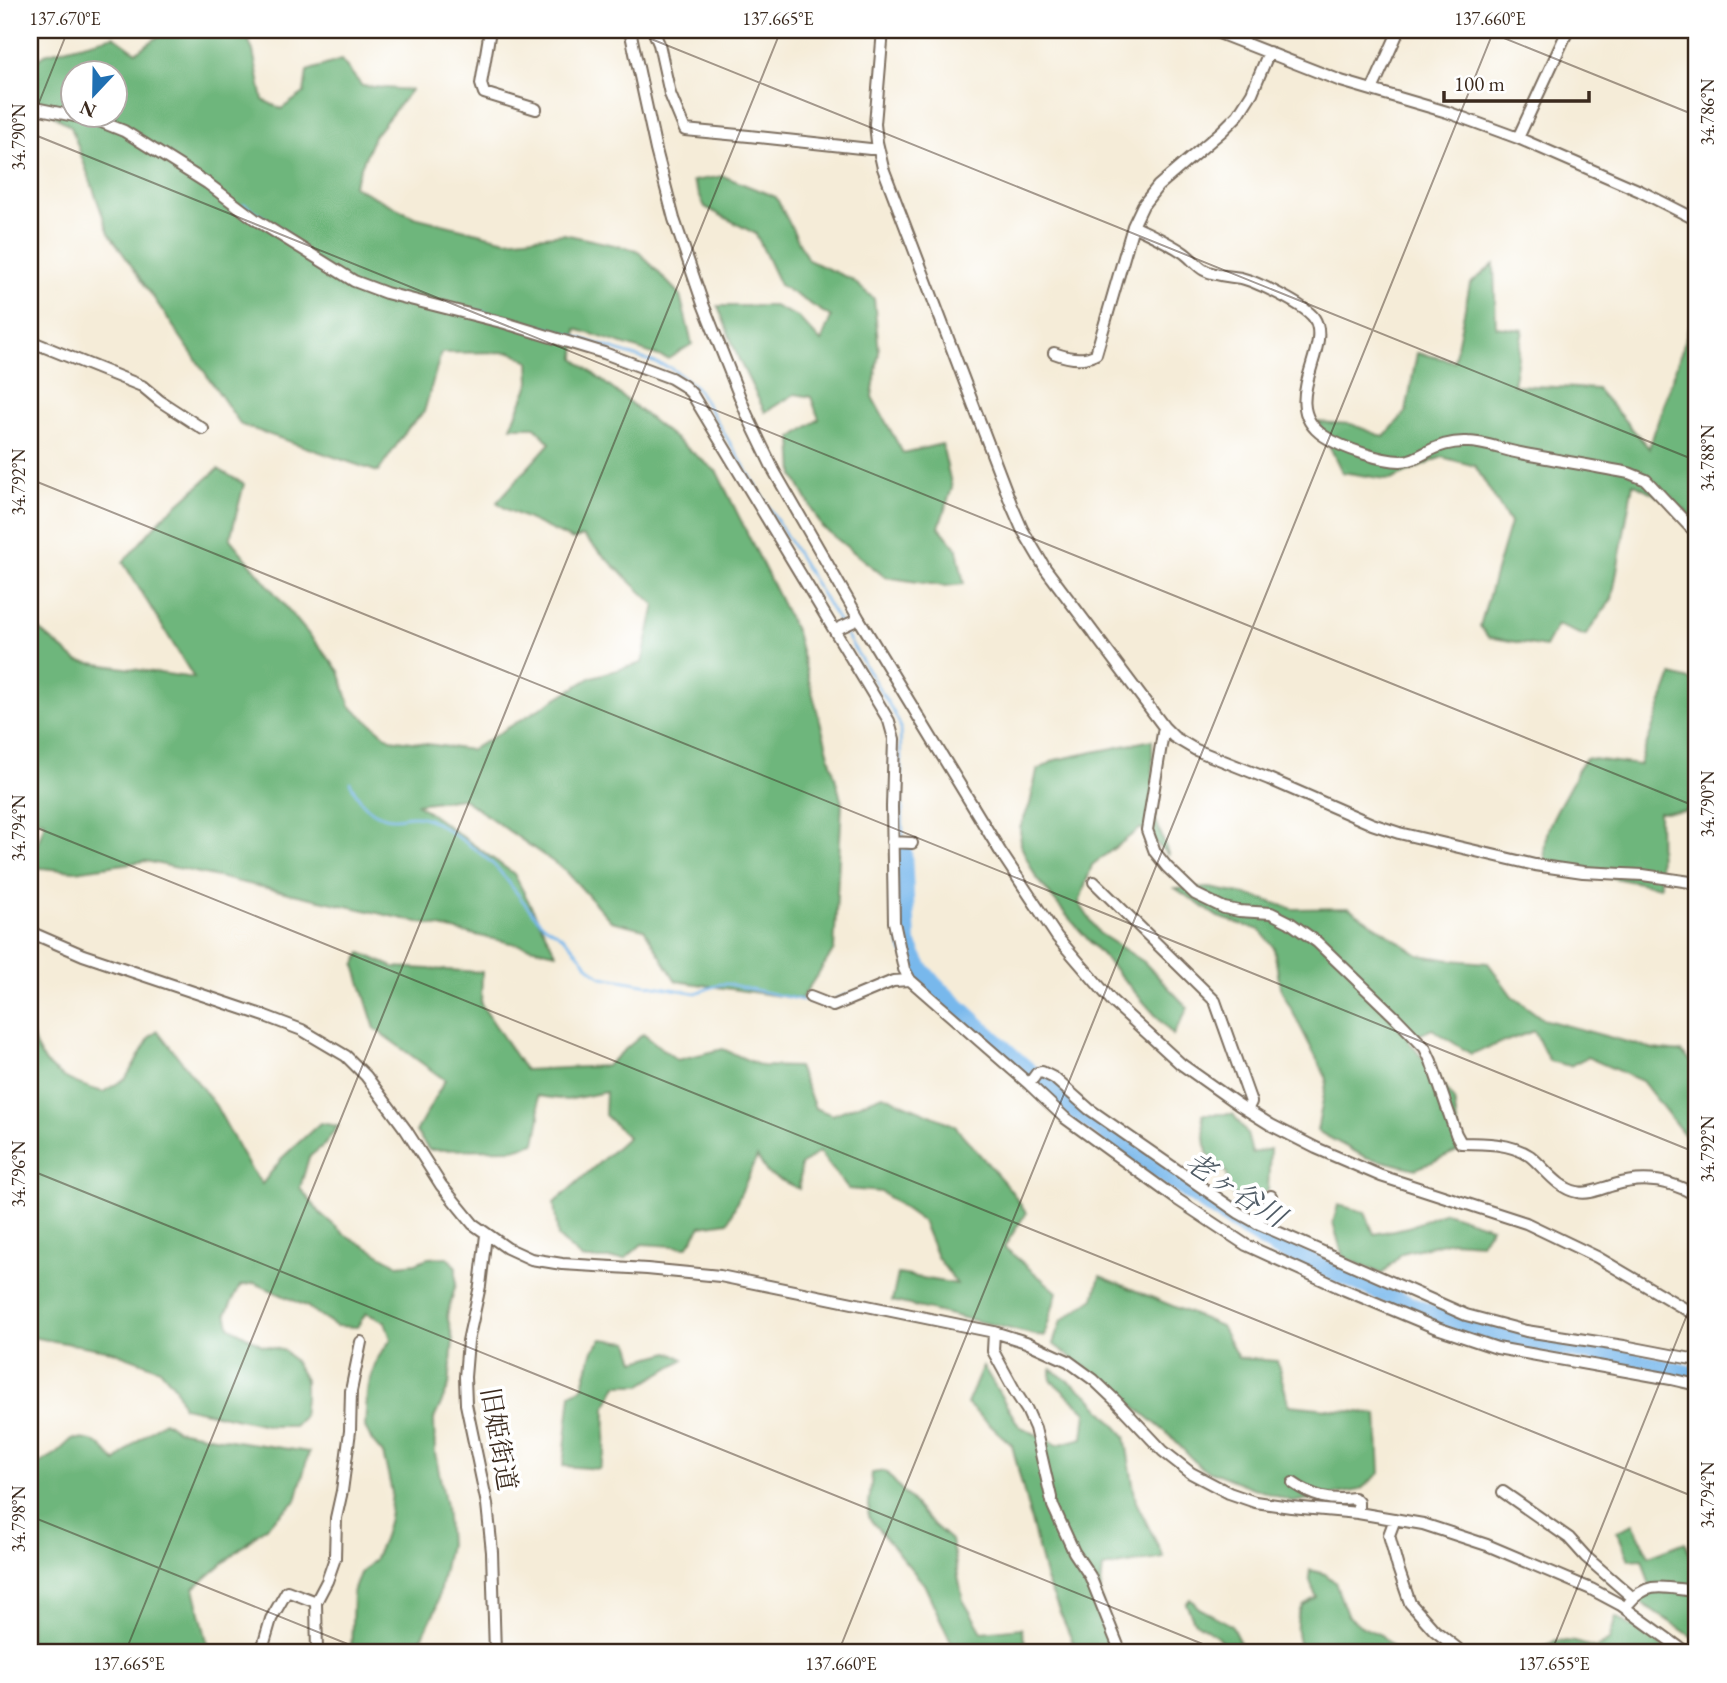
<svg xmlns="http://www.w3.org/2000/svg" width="1727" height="1683" font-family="'EB Garamond','Noto Serif JP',serif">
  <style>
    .forest { fill: #6eb67b; stroke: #54704c; stroke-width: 2; fill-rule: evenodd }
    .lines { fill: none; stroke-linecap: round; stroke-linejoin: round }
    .stream { stroke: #78b8ec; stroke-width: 2.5 }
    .river { stroke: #78b8ec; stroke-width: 18 }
    .minor-casing { stroke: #7c6e5f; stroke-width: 14 }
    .minor { stroke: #fff; stroke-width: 10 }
    .ticks { fill: none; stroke: #3b2a1e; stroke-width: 2; stroke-opacity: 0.45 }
    .labels { text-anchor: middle; stroke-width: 7; stroke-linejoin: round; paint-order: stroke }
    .street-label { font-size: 26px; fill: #3b2a1e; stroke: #fff }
    .water-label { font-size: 28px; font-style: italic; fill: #505c66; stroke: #fff }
    .neatline { fill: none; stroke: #3b2a1e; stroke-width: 2.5 }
    .ticks-label { font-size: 18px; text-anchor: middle; fill: #3b2a1e }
  </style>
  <rect width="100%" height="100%" fill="#fff"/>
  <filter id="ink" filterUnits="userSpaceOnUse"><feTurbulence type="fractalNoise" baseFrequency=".0143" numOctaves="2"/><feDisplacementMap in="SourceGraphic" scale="14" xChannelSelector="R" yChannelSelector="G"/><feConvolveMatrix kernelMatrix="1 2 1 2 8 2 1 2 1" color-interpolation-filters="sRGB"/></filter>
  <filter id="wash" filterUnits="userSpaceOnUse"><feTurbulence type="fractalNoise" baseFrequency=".00686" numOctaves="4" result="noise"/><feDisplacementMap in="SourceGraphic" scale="28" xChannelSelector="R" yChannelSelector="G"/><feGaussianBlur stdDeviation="1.57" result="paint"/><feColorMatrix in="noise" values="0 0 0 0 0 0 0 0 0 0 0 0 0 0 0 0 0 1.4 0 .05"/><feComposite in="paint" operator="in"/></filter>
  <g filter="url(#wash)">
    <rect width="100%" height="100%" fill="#f5ecd8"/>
    <!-- forest -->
    <path class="forest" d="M168,30h76l9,21 10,49 18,9 23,-16 3,-22 34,-11 21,26 49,4 -37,46 -21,50 61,31 92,23 58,-6 73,16 43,45 12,49 -24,15 -92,-30 -1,30 142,113 79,160 46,171 -8,147 -33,49 -125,-18 -32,-52 -33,-8 -45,-50 -104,-73 -45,6 97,70 42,79 -410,-92 -71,10 -45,-4 15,-45 -15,-5v-195l47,39 117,17 -71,-116 38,-43 57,-50 26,15 -14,55 109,132 11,35 40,33 81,11 121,-73 50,-14 13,-58 -72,-69 -10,4 -67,-31 -9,-7 53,-59 -15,-16h-24l19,-45 -1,-21 -18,-9 -70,1 -17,59 -15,15 -31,45 -137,-47 -132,-192 -38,-106 -41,-28v-32l15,-13 69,-18 22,16zM74,74h42v42h-42z
      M723,176l53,21 32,63 43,19 23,20 5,53 -7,45 31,56 39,-9 10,44 -13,39 18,22 7,35 -20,2 -59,-9 -63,-50 -28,-51 -2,-38 27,-19 -8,-22 -16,-3 -30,18 -26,-52 -21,-54h56l24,11 23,25 10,-25 -51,-32 -24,-51 -51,-27 -12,-26z
      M1494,264l2,63 27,3 -10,55 84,4 52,59 48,-144v227l-12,-21 -52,-27 -21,116 -27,37 -28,-11 -12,22 -57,-10 -8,-11 30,-103 -35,-57 -33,-9 -51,23 -49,-8 -24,-50 33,2 33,13 22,-25 11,-59 37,8 16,-77z
      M1672,675l25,7v126l-5,3 -33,1 1,75 -77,-15 -37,-9c-7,-29 11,-52 23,-75 6,-10 9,-21 17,-30l53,7z
      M1152,740l2,75 15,41 -28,-28 -49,37 -13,38 20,30 45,29 44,46 -15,27 -105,-118 -33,-41 -14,-30 -1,-18 10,-24 7,-33 18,-11z
      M1175,888h35l46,9 37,12 56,-1 70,47 32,5 37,3 24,33 31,23 110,30 28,3 16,15v84l-55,-70 -55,-24 -17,9 -21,-5 -15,-30 -63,23 -39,-25 -24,11 46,59 6,51 -44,19 -51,-12 -48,-26 10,-52 -47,-92 -6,-39 -14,-18 -42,-13z
      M361,953l32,14 89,5 -1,32 44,66 81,-4 37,-32 34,26 46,-11 38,17 37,1 17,41 17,7 51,-20 71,30 56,64 16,24 -22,34 53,45 -13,45 -152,-36 6,-27 59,10 -20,-27 -15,-36 -41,-29 -33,-3 -29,-37 -18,13 -2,24 -31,-15 -11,-17 -29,65 -27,4 -14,21 -45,-3 -17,15h-43l-24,-22 -4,-34 74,-66 -23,-22 1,-23 -39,8 -30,-4 3,21 -5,26 -21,6 -85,1 -13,-18 29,-52 -70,-51 -20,-64z
      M30,1026c2,7 3,15 6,21 13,28 39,37 67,45l23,-14 24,-41 8,-6 58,75 32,59 14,19 21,-27 37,-34 18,3 -13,18 -16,13 -9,31 20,25 24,21 54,31 18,-2 12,-5 19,-1 9,10v17l-9,31 6,25 -4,46 -15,33 1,34 11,53 3,38 -13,65 -13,27 -20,15 1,2h-53l2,-61 7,-19 14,-13 9,-20 6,-22 3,-25 -4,-19 -5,-20 -11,-13 -7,-14 2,-35 9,-31 15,-22 -6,-17 -19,-9 -9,14 -21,-1 -30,-20 -51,-23 -15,3 -14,27 3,13 33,19 23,6 9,10 11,19v17l-2,20 -9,9h-23l-88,-19 -8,-20 -15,-18 -48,-18 -82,-14z
      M1202,1114h31l14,20 5,19 18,-4 -2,41 -7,5h-29l-6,-23 -19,-19z
      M1338,1205l27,7 9,22 35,-7 36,-15 46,15 -10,16 -30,-2 -49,12 -20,21 -39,-17 -10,-34z
      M1100,1276l121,50 17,32 39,3 12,44 88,9 3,59 -20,17 -66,12 -41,-14 -53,-21 -33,-34 -62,-51 -52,-38 8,-23 33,-23z
      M602,1339l27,3 6,19 34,-9 15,7 -43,26h-24l-11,21 -1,47 -6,16 -36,-3 8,-72 11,-6 11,-38z
      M983,1366l36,60 38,19 26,-7 3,-26 -35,-32v-11l37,26 37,41 11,66 28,56 -61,10 -3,28 19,57h-43l-2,-8 -28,-65 -34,-135 -45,-41z
      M164,1421l13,9 59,11 73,11 -13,49 -102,87 16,65h-180v-184l27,-16 15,-14c27,0 27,5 44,23l16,-17z
      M885,1471l43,49 23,20 12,60 19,32 39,-4 7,25h-72l-32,-69 -56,-67 4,-44z
      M1633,1524l16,32 36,-14 12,30v68l-61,-41 15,-9 -9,-31 -13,1 -12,-29z
      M1310,1570l15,4 10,8 12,33 15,12 19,8 18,18h-97c-5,-14 -9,-32 0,-45 3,-4 10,-8 14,-11l-7,-19z
      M1190,1599l9,9 32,17 9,18 12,10h-20l-15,-17 -23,-15 -8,-17z
      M1616,1617l25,15 31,21h-129l-2,-4 15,-9 19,2 21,6 13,-8z"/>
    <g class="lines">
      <!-- stream -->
      <path class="stream" d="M43,104l31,5
        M244,204l44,30
        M470,309l89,22 112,37 25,19 144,237
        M843,630l50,81 7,14 3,114
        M350,782c8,18 21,35 43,36 7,0 14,-2 21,-2 14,0 27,10 39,18 17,11 36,24 49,40 14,17 25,35 41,50 7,5 16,9 22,15 14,12 21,29 37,38l94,16 25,-9h7l83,18
        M907,972l12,-5
        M836,999l16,-6"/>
      <!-- river -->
      <path class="river" d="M903,851l4,92 12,24 14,17 87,80 57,48 92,66 75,50 34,20 162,70 69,21 109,18 79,19"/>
    </g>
  </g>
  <g filter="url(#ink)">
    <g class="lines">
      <!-- minor casing -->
      <g class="minor-casing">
        <path id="minor" d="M490,30l-9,54 3,9 52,16
          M630,30l26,120 18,69 29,85 44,111 27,56 85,148 141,232 57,86 55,64 69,63 58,41 32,20 45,23 65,28 145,47 71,34 100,59
          M653,30l6,14 11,50 15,36 64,6 121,13h8
          M883,30l-8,94 2,18 6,26 129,338 10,23 23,39 119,159 10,10 22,13 73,29 103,45 27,9 136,32 48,7 60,3 54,8
          M1211,30l130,51 106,31 71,26 122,53 57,29
          M1372,90l27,-60
          M30,107l69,14 25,10 83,52 49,37 98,61 32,12 119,30 99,30 67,25 13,8 8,8 197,327 5,18 -2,68 2,115 10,47 6,11 119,104 36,34 113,82 68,45 99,45 89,37 63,21 174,31 26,6
          M1518,138l50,-108
          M1133,226c17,8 35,16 51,27 7,5 13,13 20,17 11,6 25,6 37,8 16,4 64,27 73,40 20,30 -38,86 10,118 16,11 65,29 85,24 5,-1 10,-4 14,-6 15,-8 28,-13 45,-12 17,0 35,8 52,11 36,7 73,13 109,20l17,7 44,47 7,5
          M30,341l112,45 18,15 43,28
          M1054,353c13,5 30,8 42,1l37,-128 10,-21 15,-19 64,-55 16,-16 14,-22 17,-41
          M835,630l24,-11
          M1164,727l-17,103 8,22 12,15 28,27 29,14 15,3 32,2 18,9 28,20 78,75 30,31 6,13 25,73 5,9c22,0 50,0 69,13 15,12 27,32 47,36 12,3 25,-4 37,-7 29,-9 57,-5 83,11
          M892,842l20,1
          M1094,882l121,119 36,101 -4,8
          M30,932l53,23 182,61 37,14 44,26 20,20 40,54 35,55 32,39 34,24 24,11 31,5 85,5 73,7 274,56 32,10 42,19 26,19 21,20 48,51 28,22 38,20 26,9 36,5 67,6 65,11 64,21 104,44 30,16 66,48
          M810,997l23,9 60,-25 17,-1
          M1029,1084l8,-11 5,-1 12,6 35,31 150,104 18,10 209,92 60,16 98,15 73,14
          M1257,1223l14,-27
          M486,1235l-6,51 -12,55 -3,36 1,27 21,100 5,48 3,101
          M994,1332l-1,19 23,42 11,17 8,18 18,78 21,46 16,24 31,77
          M1293,1483c20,14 37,18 61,15l4,4v11
          M1503,1492l66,46 17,19 47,41
          M1395,1519l-6,16 9,33 12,35 24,27 29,23
          M1629,1603c18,-21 33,-16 57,-13
          M261,1653l10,-34 16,-28 29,11
          M317,1653l-1,-51 11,-21 8,-23 1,-40 6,-27 8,-60 1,-40 10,-49"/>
      </g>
      <!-- minor -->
      <use href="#minor" class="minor"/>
    </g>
  </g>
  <!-- ticks -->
  <path class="ticks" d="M629,30l1068,431M1484,30l213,86M30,125l38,-95M30,133l1667,674M30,479l1667,674M30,825l1667,673M30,1170l1195,483M30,1516l340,137M125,1653l656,-1623M838,1653l656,-1623M1551,1653l146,-363"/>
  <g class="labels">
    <!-- street labels -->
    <g class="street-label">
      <text transform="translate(499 1439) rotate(80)" y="9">旧姫街道</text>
    </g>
    <!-- water labels -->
    <g class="water-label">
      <text transform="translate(1236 1189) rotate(33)" y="10">老ヶ谷川</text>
    </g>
  </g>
  <!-- margin -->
  <rect width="1727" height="1683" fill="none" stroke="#fff" stroke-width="77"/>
  <!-- north arrow -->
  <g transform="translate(94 94) rotate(202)"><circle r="33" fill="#ffffff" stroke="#b1aaa5" stroke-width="2"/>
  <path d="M0-5L12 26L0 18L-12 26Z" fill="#1f6fb2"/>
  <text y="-10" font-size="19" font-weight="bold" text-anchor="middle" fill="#3b2a1e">N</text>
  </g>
  <!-- scale -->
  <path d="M1444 91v10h145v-10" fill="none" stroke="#3b2a1e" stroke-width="3.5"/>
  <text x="1454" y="91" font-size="21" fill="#3b2a1e" stroke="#ffffff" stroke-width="5" paint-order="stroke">100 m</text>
  <rect x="38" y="38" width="1650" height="1606" class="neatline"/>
  <g class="ticks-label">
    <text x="65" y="25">137.670°E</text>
    <text x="778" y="25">137.665°E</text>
    <text x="1490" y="25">137.660°E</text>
    <text transform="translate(1708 112) rotate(-90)" y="6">34.786°N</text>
    <text transform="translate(19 137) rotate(-90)" y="6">34.790°N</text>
    <text transform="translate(1708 458) rotate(-90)" y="6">34.788°N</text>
    <text transform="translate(19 482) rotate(-90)" y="6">34.792°N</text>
    <text transform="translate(1708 804) rotate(-90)" y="6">34.790°N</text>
    <text transform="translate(19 828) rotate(-90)" y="6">34.794°N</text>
    <text transform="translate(1708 1149) rotate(-90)" y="6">34.792°N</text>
    <text transform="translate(19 1174) rotate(-90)" y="6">34.796°N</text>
    <text transform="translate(1708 1495) rotate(-90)" y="6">34.794°N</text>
    <text transform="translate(19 1519) rotate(-90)" y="6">34.798°N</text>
    <text x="129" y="1670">137.665°E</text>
    <text x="841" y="1670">137.660°E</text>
    <text x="1554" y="1670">137.655°E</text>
  </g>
</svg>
